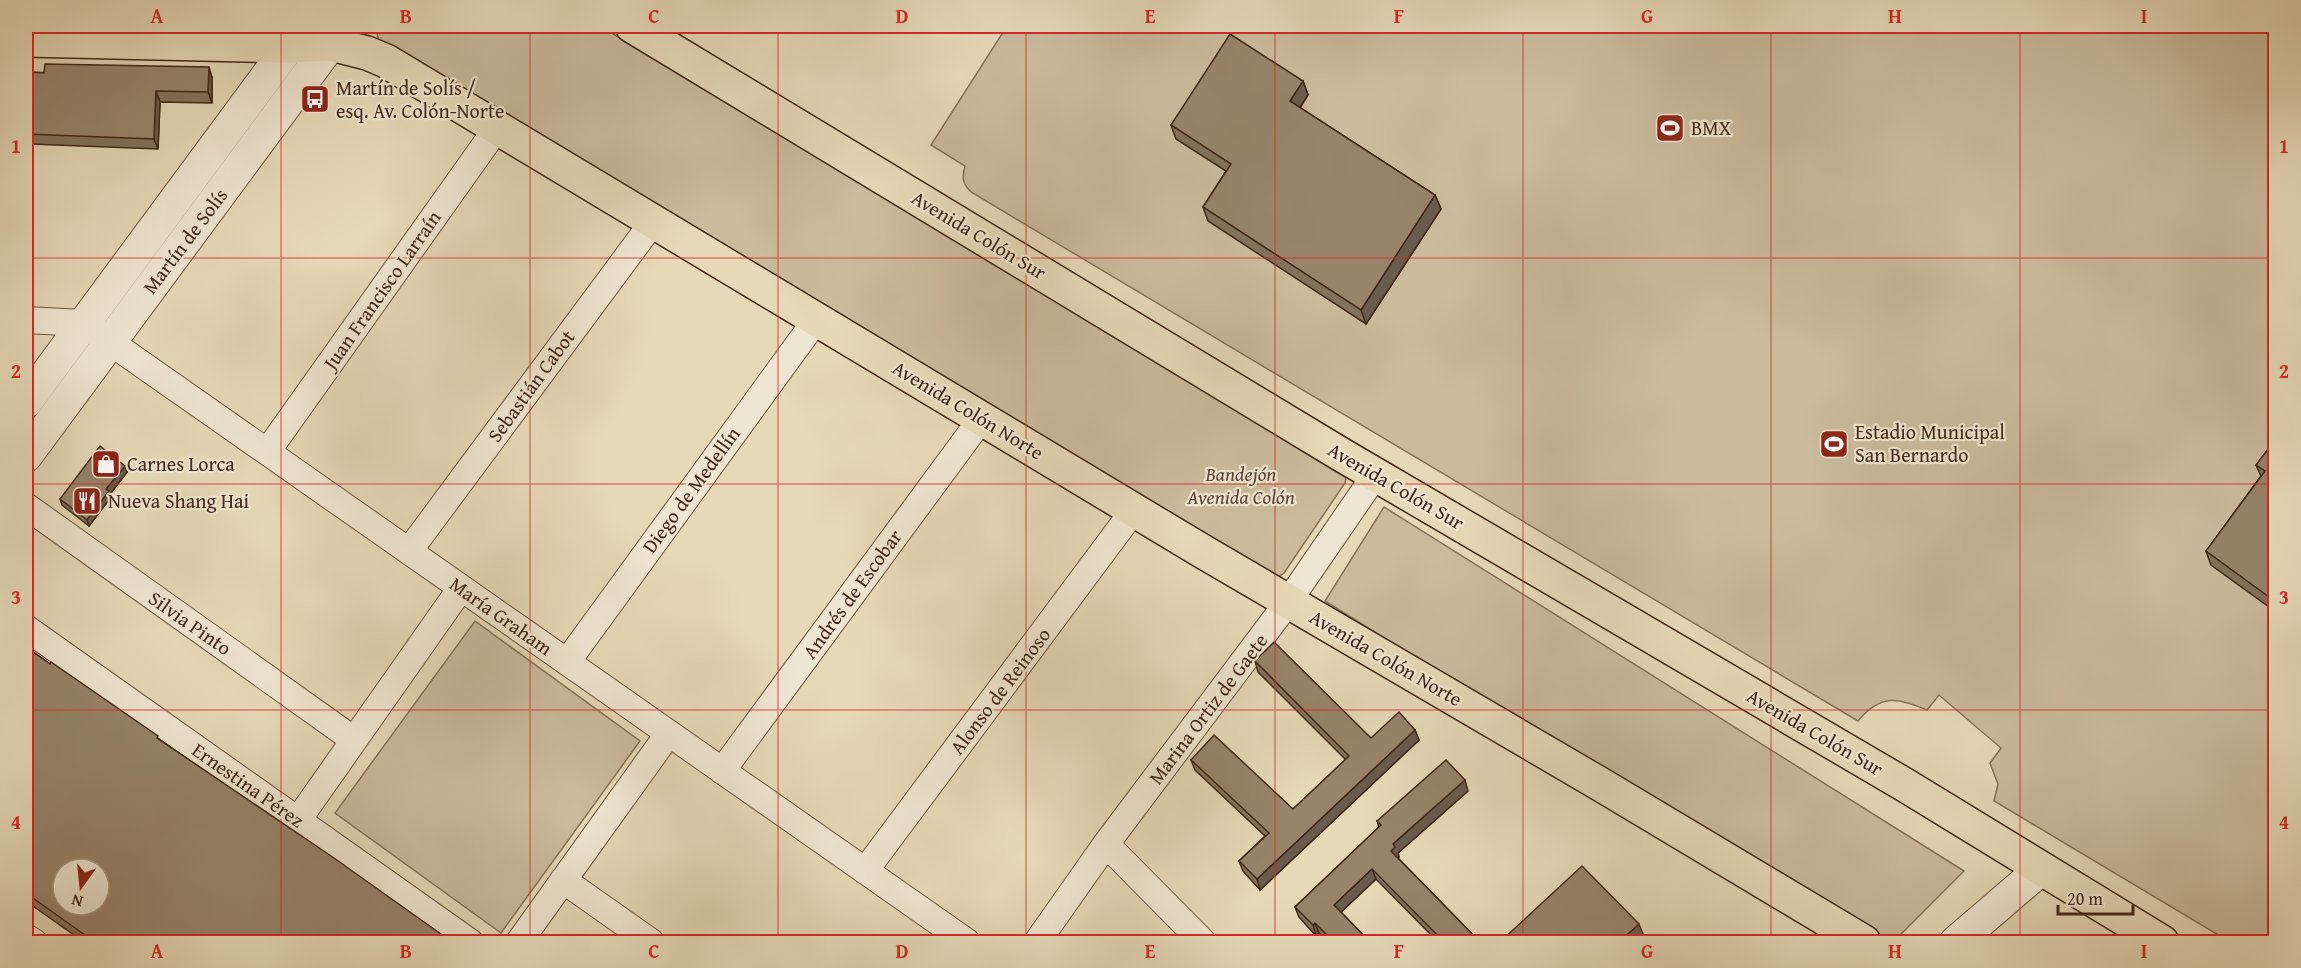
<svg xmlns="http://www.w3.org/2000/svg" width="2301" height="968" font-family="'Gentium Book Plus',serif">
  <style>
    .green { fill: #cabb9d; stroke: #86715a; stroke-width: 1.5 }
    .lines { fill: none; stroke-linecap: round; stroke-linejoin: round }
    .minor-casing { stroke: #6b5440; stroke-width: 28 }
    .tertiary-casing { stroke: #6b5440; stroke-width: 34 }
    .primary-casing { stroke: #422718; stroke-width: 36 }
    .minor { stroke: #efe6d1; stroke-width: 26 }
    .tertiary { stroke: #efe6d1; stroke-width: 32 }
    .primary { stroke: #e6d9b8; stroke-width: 33 }
    .wall { fill: #82725c; stroke: #422718; stroke-width: 1.5 }
    .shaded-wall { fill: #6a5c4b; stroke: #422718; stroke-width: 1.5 }
    .building { fill: #97846b; stroke: #422718; stroke-width: 1.5; fill-rule: evenodd }
    .grid { fill: none; stroke: #d62828; stroke-width: 1.5; stroke-opacity: 0.55 }
    .labels { text-anchor: middle; stroke-width: 4.5; stroke-linejoin: round; paint-order: stroke }
    .poi-label { font-size: 20px; fill: #422718; stroke: #efe6d1; text-anchor: start }
    .street-label { font-size: 20px; fill: #422718; stroke: #efe6d1 }
    .park-label { font-size: 20px; font-style: italic; fill: #5d4533; stroke: #efe6d1 }
    .neatline { fill: none; stroke: #d62828; stroke-width: 2 }
    .grid-label { font-size: 20px; text-anchor: middle; font-weight: bold; fill: #d62828 }
  </style>
  <rect width="100%" height="100%" fill="#e6d9b8"/>
  <filter id="stains"><feTurbulence type="fractalNoise" baseFrequency=".00333" numOctaves="4"/><feColorMatrix values="0 0 0 0 .2 0 0 0 0 .09 0 0 0 0 .02 0 0 0 .5 -.17"/></filter>
  <radialGradient id="worn" r=".72"><stop offset=".6" stop-color="#630" stop-opacity="0"/><stop offset="1" stop-color="#630" stop-opacity=".3"/></radialGradient>
  <!-- green -->
  <path class="green" d="M375,26h225l740,444 6,8 -1,5 -61,90 -6,4 -899,-536z
    M1007,26h1268v916h-45l-236,-141 4,-17 -8,-21 11,-15 -62,-53 -12,15c-29,-13 -47,-16 -69,11l-887,-529c-9,-9 -9,-14 -6,-26l-34,-21z
    M1384,507l580,364 -71,71h-23l-545,-341z
    M475,621l165,120 -139,192 -166,-120z"/>
  <g class="lines">
    <!-- minor casing -->
    <g class="minor-casing">
      <path id="minor" d="M26,320l57,3 884,619
        M267,452l230,-324
        M26,506l328,234
        M409,551l244,-329
        M26,628l444,314
        M567,662l249,-342
        M722,771l260,-353
        M298,820l163,-232
        M1106,844l97,98
        M865,871l269,-361
        M563,880l88,62
        M26,937l8,5
        M519,942l150,-209
        M1037,942l69,-98 182,-242 88,-128"/>
    </g>
    <!-- tertiary casing -->
    <g class="tertiary-casing">
      <path id="tertiary" d="M26,402l278,-376
        M26,456l318,-430
        M1956,942l85,-73"/>
    </g>
    <!-- primary casing -->
    <g class="primary-casing">
      <path id="primary" d="M632,26l710,429 563,330 257,157
        M26,40l263,6 42,-2 36,9 19,8 816,490 398,233 264,158"/>
    </g>
    <!-- minor -->
    <use href="#minor" class="minor"/>
    <!-- tertiary -->
    <use href="#tertiary" class="tertiary"/>
    <!-- primary -->
    <use href="#primary" class="primary"/>
  </g>
  <!-- wall -->
  <path class="wall" d="M26,72l186,5v26l-52,-1 -2,47 -128,-5 -2,138h-2z
    M1303,81l5,14 -8,13 135,87 6,14 -75,115 -158,-103 -5,-14 23,-36 -50,-32 -5,-14z
    M2276,439v173l-65,-47 -5,-14 55,-75 -5,-11z
    M127,472l-17,22 1,3 -22,29 -27,-21 -2,-6z
    M26,647l134,93 292,202h-368l-58,-41z
    M1255,661l116,77 44,-8 4,10 -159,150 -17,-19 -4,-10 26,-25 -70,-66 -4,-10 102,49 53,-49 -88,-88z
    M1468,791l-70,62 1,4 -1,1 82,84h-42l-62,-63 -35,33 29,30h-42l-9,-9 -3,3 -17,-19 -4,-10 84,-80 -2,-6z"/>
  <!-- shaded-wall -->
  <path class="shaded-wall" d="M209,67l3,10v26l-4,-11z
    M1303,81l5,14 -13,20 -5,-14z
    M156,91l4,11 -2,47 -4,-10z
    M26,134l4,10 -2,138 -2,-7z
    M1435,195l6,14 -75,115 -5,-14z
    M125,466l2,6 -17,22 1,3 -22,29 -2,-6 19,-31z
    M1415,730l4,10 -159,150 -3,-11z
    M1465,780l3,11 -70,62 1,4 -4,4 -4,-10 2,-7z
    M1372,869l4,10 -38,36 -4,-10z
    M1315,923l4,10 -3,3 -3,-11z
    M1639,924l4,10 -10,8h-12l-1,-1z"/>
  <!-- building -->
  <path class="building" d="M1230,34l73,47 -13,20 145,94 -74,115 -158,-103 28,-43 -60,-39z
    M45,64l164,3 -1,25 -52,-1 -2,48 -128,-5v30v-92l18,1z
    M2276,439v163l-70,-51 59,-80 -9,-6z
    M100,446l25,20 -19,23 3,2 -22,29 -27,-21z
    M1274,642l97,96 28,-26 16,18 -158,149 -18,-18 30,-28 -78,-73 23,-25 79,74 56,-53 -94,-95z
    M26,647l24,17 1,-2 107,74 -1,2 177,120 118,84h-356l-14,-9 -56,-40zM63,869h36v36h-36z
    M1446,760l19,20 -72,64 2,3 -4,4 89,91h-36l-72,-73 -38,36 36,37h-36l-19,-19 -2,2 -18,-18 86,-82 -4,-4z
    M1582,866l57,58 -19,17 2,1h-122z"/>
  <!-- grid -->
  <path class="grid" d="M281,26v916M530,26v916M778,26v916M1026,26v916M1275,26v916M1523,26v916M1771,26v916M2020,26v916M26,258h2250M26,484h2250M26,710h2250"/>
  <!-- icons -->
  <defs>
    <g id="bus-square" transform="scale(1.5)"><rect x="-9" y="-9" width="18" height="18" rx="4" fill="#8f2418" stroke="#efe6d1"/><path d="M-5-6H5V4H4V6H2V4H-2V6H-4V4H-5ZM-3.5-4V0h7V-4ZM-3.5 1.2v1.5H-2V1.2ZM2 1.2v1.5H3.5V1.2Z" fill="#fff"/></g>
    <g id="stadium-square" transform="scale(1.5)"><rect x="-9" y="-9" width="18" height="18" rx="4" fill="#8f2418" stroke="#efe6d1"/><path d="M0-5a6.5 5 0 1 0 0 10a6.5 5 0 1 0 0-10ZM-3.5-1.8h7v3.6h-7Z" fill="#fff"/></g>
    <g id="shop-square" transform="scale(1.5)"><rect x="-9" y="-9" width="18" height="18" rx="4" fill="#8f2418" stroke="#efe6d1"/><path d="M-5-2.5h2.3a2.7 3.5 0 0 1 5.4 0H5L5.5 6h-11ZM-1.5-2.5h3a1.5 2.3 0 0 0-3 0Z" fill="#fff"/></g>
    <g id="restaurant-square" transform="scale(1.5)"><rect x="-9" y="-9" width="18" height="18" rx="4" fill="#8f2418" stroke="#efe6d1"/><path d="M-5-6h1v4h1v-4h1v4h1v-4h1v5L-1.5 .5V6h-2V.5L-5-1ZM5-6V6H3V1.5H1.5Q1.5-4 5-6Z" fill="#fff"/></g>
  </defs>
  <g fill-rule="evenodd">
    <use href="#bus-square" x="315" y="99"/>
    <use href="#stadium-square" x="1670" y="128"/>
    <use href="#stadium-square" x="1834" y="444"/>
    <use href="#shop-square" x="106" y="464"/>
    <use href="#restaurant-square" x="87" y="501"/>
  </g>
  <g class="labels">
    <!-- poi labels -->
    <g class="poi-label">
      <text x="336" y="95">Martín de Solís /<tspan x="336" dy="23">esq. Av. Colón-Norte</tspan></text>
      <text x="1691" y="135">BMX</text>
      <text x="1855" y="439">Estadio Municipal<tspan x="1855" dy="23">San Bernardo</tspan></text>
      <text x="127" y="471">Carnes Lorca</text>
      <text x="108" y="508">Nueva Shang Hai</text>
    </g>
    <!-- street labels -->
    <g class="street-label">
      <text transform="translate(979 235) rotate(31)" y="7">Avenida Colón Sur</text>
      <text transform="translate(185 241) rotate(-53)" y="7">Martín de Solís</text>
      <text transform="translate(382 290) rotate(-55)" y="7">Juan Francisco Larraín</text>
      <text transform="translate(531 386) rotate(-54)" y="7">Sebastián Cabot</text>
      <text transform="translate(968 410) rotate(31)" y="7">Avenida Colón Norte</text>
      <text transform="translate(1396 486) rotate(30)" y="7">Avenida Colón Sur</text>
      <text transform="translate(691 490) rotate(-54)" y="7">Diego de Medellín</text>
      <text transform="translate(852 594) rotate(-54)" y="7">Andrés de Escobar</text>
      <text transform="translate(501 616) rotate(35)" y="7">María Graham</text>
      <text transform="translate(190 623) rotate(35)" y="7">Silvia Pinto</text>
      <text transform="translate(1386 658) rotate(30)" y="7">Avenida Colón Norte</text>
      <text transform="translate(1000 691) rotate(-53)" y="7">Alonso de Reinoso</text>
      <text transform="translate(1208 709) rotate(-53)" y="7">Marina Ortiz de Gaete</text>
      <text transform="translate(1815 732) rotate(30)" y="7">Avenida Colón Sur</text>
      <text transform="translate(248 785) rotate(35)" y="7">Ernestina Pérez</text>
    </g>
    <!-- park labels -->
    <g class="park-label">
      <text x="1241" y="481">Bandejón<tspan x="1241" dy="23">Avenida Colón</tspan></text>
    </g>
  </g>
  <!-- margin -->
  <rect width="2301" height="968" fill="none" stroke="#e6d9b8" stroke-width="66"/>
  <!-- north arrow -->
  <g transform="translate(81 887) rotate(195)"><circle r="28" fill="#efe6d1" stroke="#aa9a87" stroke-width="1.5"/>
  <path d="M0-4.5L10 22L0 15L-10 22Z" fill="#8f2418"/>
  <text y="-9" font-size="16" font-weight="bold" text-anchor="middle" fill="#422718">N</text>
  </g>
  <!-- scale -->
  <path d="M2058 905v9h75v-9" fill="none" stroke="#422718" stroke-width="3"/>
  <text x="2067" y="905" font-size="18" fill="#422718" stroke="#efe6d1" stroke-width="4.5" paint-order="stroke">20 m</text>
  <rect x="33" y="33" width="2235" height="902" class="neatline"/>
  <g class="grid-label">
    <text x="157" y="23">A</text>
    <text x="406" y="23">B</text>
    <text x="654" y="23">C</text>
    <text x="902" y="23">D</text>
    <text x="1150" y="23">E</text>
    <text x="1399" y="23">F</text>
    <text x="1647" y="23">G</text>
    <text x="1895" y="23">H</text>
    <text x="2144" y="23">I</text>
    <text x="16" y="153">1</text>
    <text x="2284" y="153">1</text>
    <text x="16" y="378">2</text>
    <text x="2284" y="378">2</text>
    <text x="16" y="604">3</text>
    <text x="2284" y="604">3</text>
    <text x="16" y="829">4</text>
    <text x="2284" y="829">4</text>
    <text x="157" y="958">A</text>
    <text x="406" y="958">B</text>
    <text x="654" y="958">C</text>
    <text x="902" y="958">D</text>
    <text x="1150" y="958">E</text>
    <text x="1399" y="958">F</text>
    <text x="1647" y="958">G</text>
    <text x="1895" y="958">H</text>
    <text x="2144" y="958">I</text>
  </g>
  <rect width="100%" height="100%" filter="url(#stains)"/>
  <rect width="100%" height="100%" fill="url(#worn)"/>
</svg>
